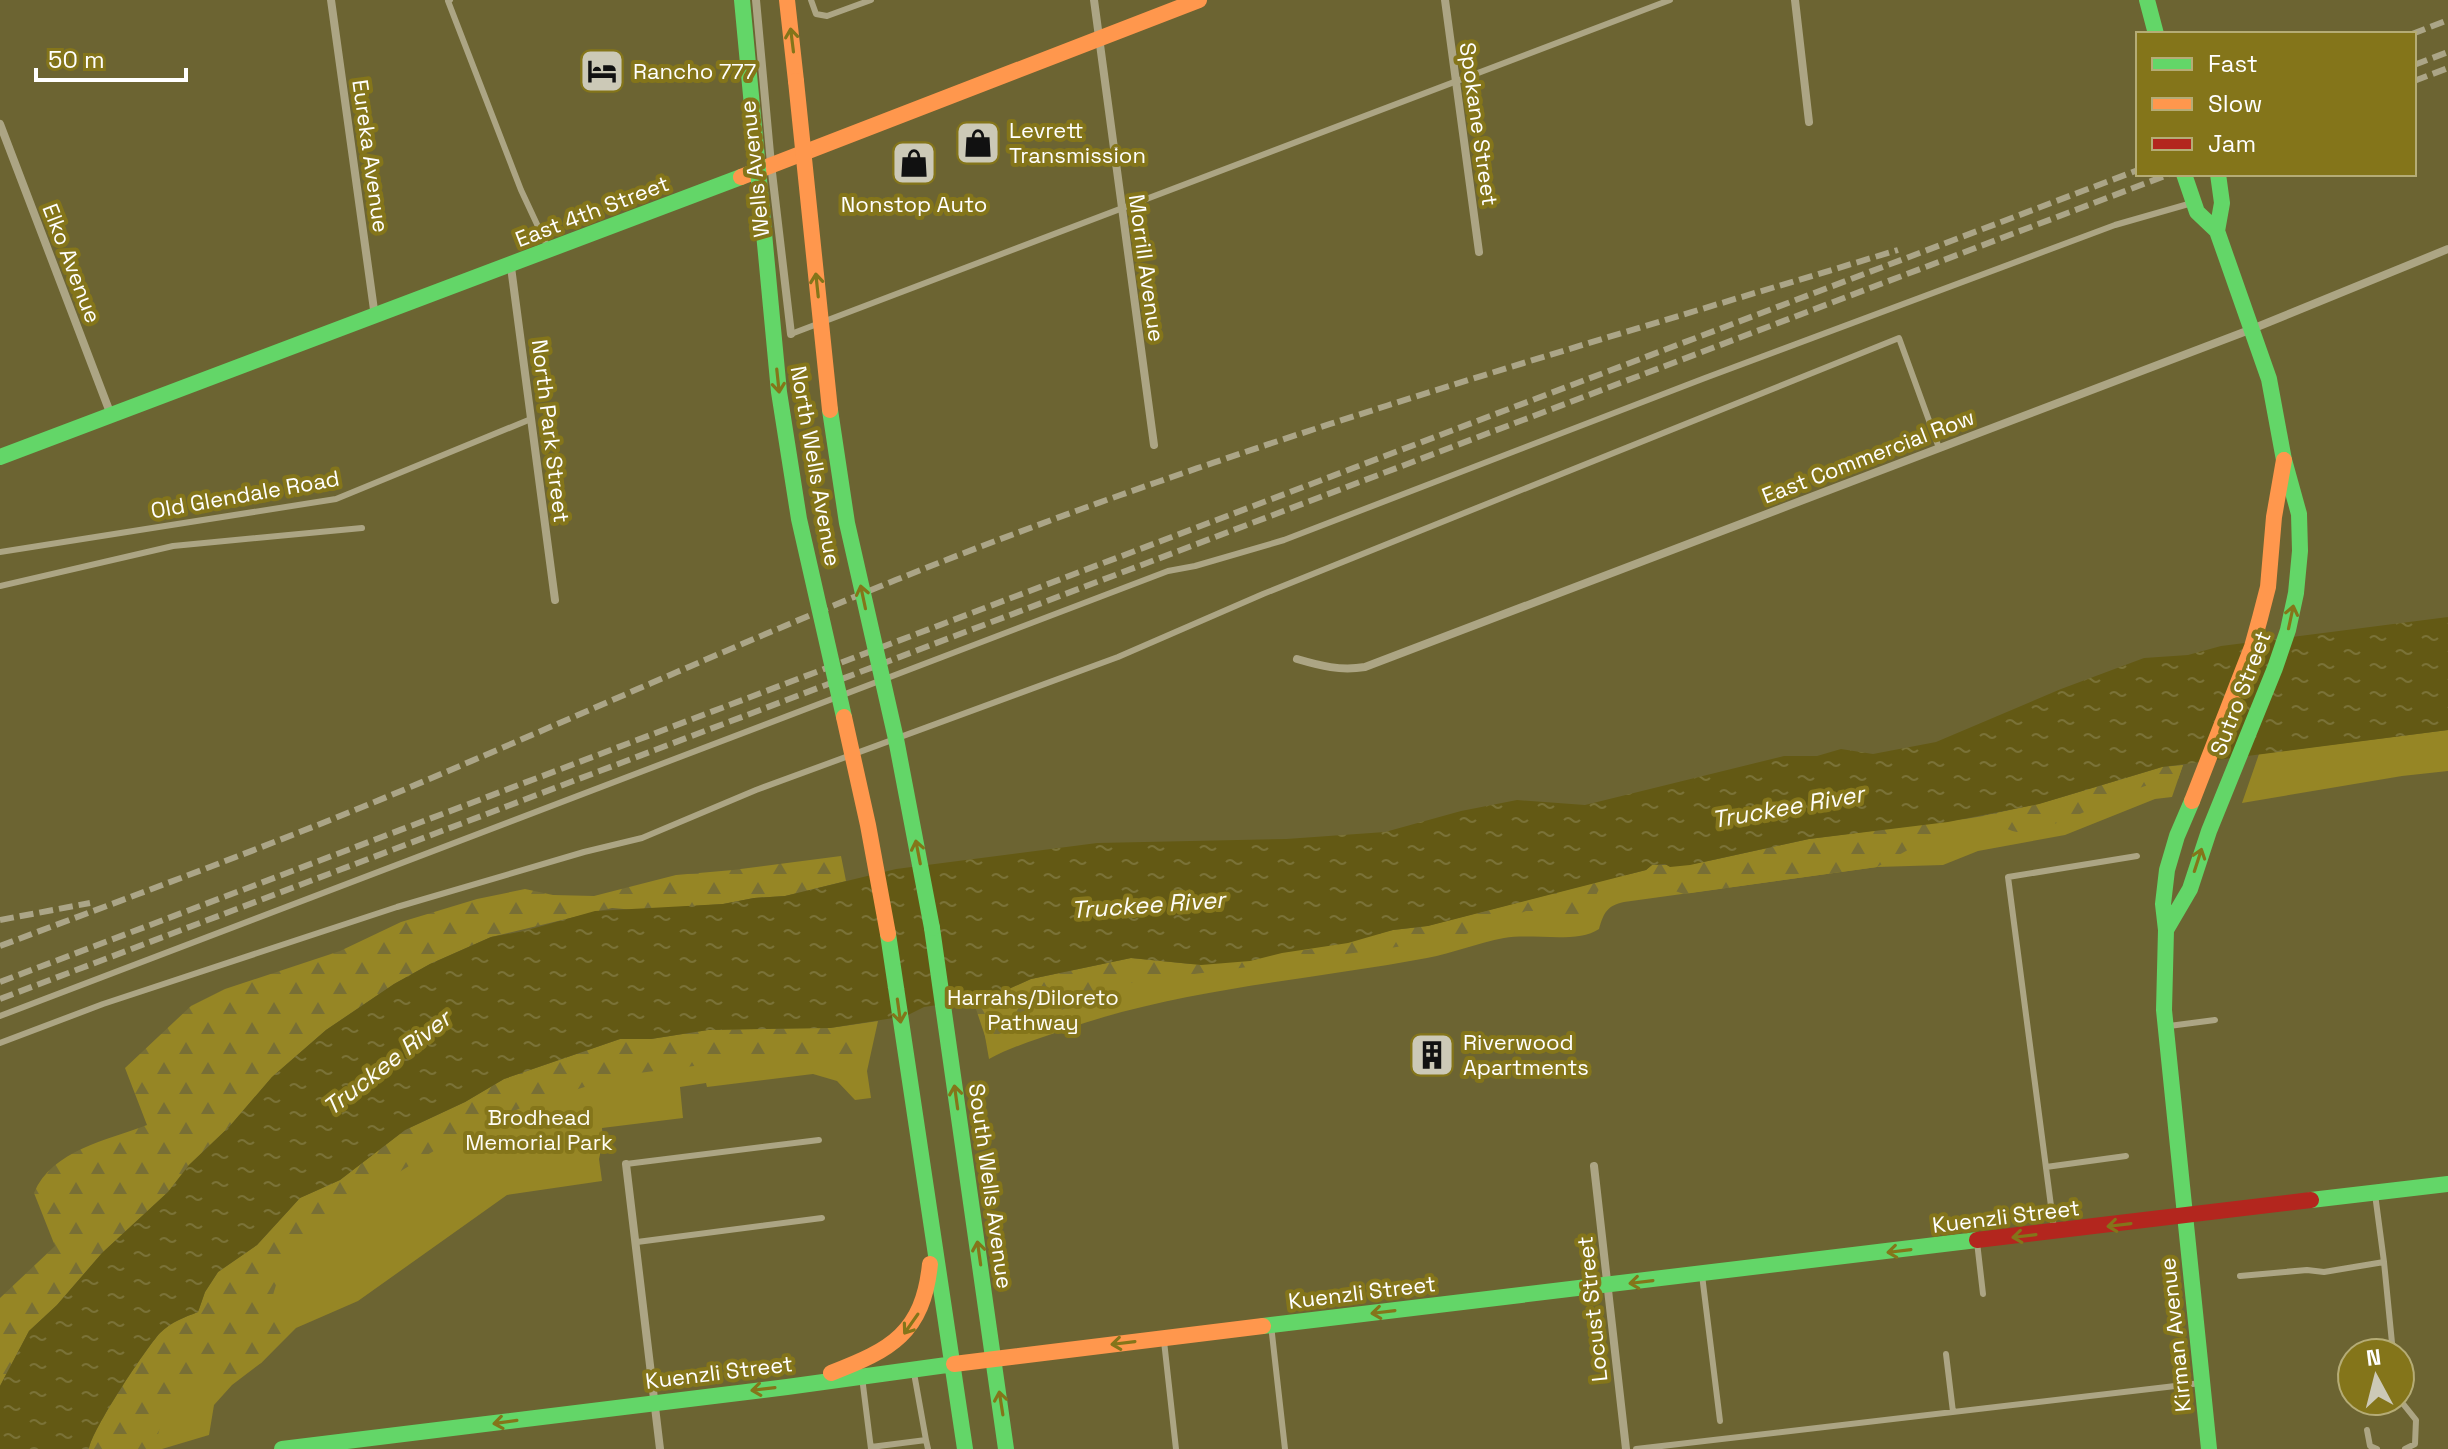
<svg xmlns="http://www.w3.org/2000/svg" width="2448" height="1449" font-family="'Space Grotesk',sans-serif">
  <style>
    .green { fill: #968625 }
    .forest { fill: url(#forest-firs) }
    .water { fill: url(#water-ripples) }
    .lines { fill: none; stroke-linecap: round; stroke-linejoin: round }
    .lane { stroke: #aca584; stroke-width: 6 }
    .street { stroke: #aca584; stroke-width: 8 }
    .fast { stroke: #63d668; stroke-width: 16 }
    .slow { stroke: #ff974d; stroke-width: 16 }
    .jam { stroke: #b3261e; stroke-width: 16 }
    .rail { stroke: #aba587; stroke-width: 6; stroke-dasharray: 14 6; stroke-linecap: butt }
    .fast-bridge { stroke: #63d668; stroke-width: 16 }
    .slow-bridge { stroke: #ff974d; stroke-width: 16 }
    .oneway { stroke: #84751a }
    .labels { text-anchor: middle; stroke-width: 8; stroke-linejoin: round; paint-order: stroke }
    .poi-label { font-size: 22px; fill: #fff; stroke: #84751a; text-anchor: start }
    .street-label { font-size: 22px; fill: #fff; stroke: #84751a }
    .park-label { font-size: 22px; fill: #fefcf3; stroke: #84751a }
    .water-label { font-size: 24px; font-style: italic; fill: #fefdf7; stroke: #84751a }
  </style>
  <defs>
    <pattern id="forest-firs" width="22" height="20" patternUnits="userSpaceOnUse" patternTransform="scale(2)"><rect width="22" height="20" fill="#968625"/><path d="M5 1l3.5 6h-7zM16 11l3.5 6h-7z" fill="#786f35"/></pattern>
    <pattern id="water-ripples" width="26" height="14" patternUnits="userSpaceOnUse" patternTransform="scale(2)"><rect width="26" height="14" fill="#635914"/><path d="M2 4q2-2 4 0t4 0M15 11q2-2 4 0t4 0" fill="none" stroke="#7a7237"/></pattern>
  </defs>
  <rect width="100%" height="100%" fill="#6c6432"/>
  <!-- green -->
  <path class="green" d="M2448,730v41l-46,5 -160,27 17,-49z
    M2183,765l-11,32 -17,2 -90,36 -87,16 -35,14 -66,2 -253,35c-17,4 -20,10 -25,27 -22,15 -66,4 -95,9 -26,5 -51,15 -77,20 -123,23 -244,30 -364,72 -25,9 -50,16 -74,29l-6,-34 -10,-25 455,-74 192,-50 363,-60 56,-12z
    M878,1021l-11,50 4,27 -16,2 -18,-19 -24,-7 -106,13 -1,-4 -26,4 3,31 -81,10 1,13 -4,18 3,22 -95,14 -149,106 -62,27 -35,35 -29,22 -18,20 -5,30 -47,14h-73l211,-251 408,-168 122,-2z"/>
  <!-- forest -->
  <path class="forest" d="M2183,765l-5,14c-46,4 -86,34 -130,47 -9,2 -21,7 -31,6 -12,-2 -24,-11 -34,-16l56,-12 123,-37z
    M1964,819l-87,48 -193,27 -39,-13 -30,1 -15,5 -12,25 -17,8 -26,-9h-19l-68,26 -74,12 -250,33 -148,57 -13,-39 18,-3 40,-18 100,-21 70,7 118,-17 74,-18 35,-4 218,-56 6,-5h38l119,-26z
    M841,856l5,25 -61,15 -31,2 -31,6 -88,6 -23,-2 -121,29 -61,27 -36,20 -68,46 -54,47 -43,50 -40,38 -21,27 -66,61 -45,52 -28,26 -29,55v-88l55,-52 -21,-53c18,-43 74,-53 113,-68l-22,-57 66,-62 34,-17 115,-38 61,-29 76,-23 48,-10 28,6 41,1 82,-21 57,-5z
    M830,1028l19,14 9,28c-18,-8 -38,-13 -58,-12 -20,1 -39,8 -59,2l-118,15 -93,29 -65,28 -125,76 -43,42 -21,35 -3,10 23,32 -35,36 -25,11 -28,4 -24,12 -19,19 -11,40h-65c2,-18 57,-101 71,-116 11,-11 25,-16 38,-21l7,-20 13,-20 39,-27 43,-47 40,-18 65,-50 60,-28 39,-23 116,-40h31l57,-9z"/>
  <!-- water -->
  <path class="water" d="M2448,617v113l-286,37 -123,37 -91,18 -139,17 -119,26 -20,2 -5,-3 -13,1 -6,5 -218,56 -35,4 -45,13 -66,10 -32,8 -49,4 -70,-7 -100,21 -40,18 -67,10 -18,9 -76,12 -122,2 -57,9h-31l-116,40 -39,23 -60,28 -65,50 -40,18 -43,47 -39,27 -13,20 -7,20c-13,5 -27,10 -38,21 -14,15 -69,98 -71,116h-89v-63l29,-55 28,-26 45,-52 66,-61 21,-27 40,-38 43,-50 54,-47 68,-46 36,-20 61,-27 33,-6 71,-20 128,-7 31,-6 31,-2 111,-27 201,-26 189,-4 99,-7 76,-21 56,-11 68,5 199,-49h33l24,-7 32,5 63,-12 125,-53 83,-31 44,-3 33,-9z"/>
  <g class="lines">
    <!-- lane -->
    <path class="lane" d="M450,0l-2,1 73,189 28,60
      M811,0l5,14 11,2 44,-16
      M791,334l879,-334
      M0,552l336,-53 195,-80
      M0,586l173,-40 189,-18
      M0,1016l1168,-445 27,-5 89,-26 421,-162 410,-153 77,-22
      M2169,1026l46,-6
      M0,1043l103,-39 294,-97 187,-55 58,-14 114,-48 362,-133 145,-63 636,-256 40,110
      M626,1164l193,-24
      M2046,1167l80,-11
      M2375,1194l9,68
      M2054,1229l-46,-352 129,-21
      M637,1242l185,-24
      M1977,1242l6,52
      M1702,1275l18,146
      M2240,1276l67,-6 17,2 60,-10 9,91
      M1271,1325l14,124
      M1164,1341l12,108
      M1946,1354l7,58
      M914,1373l12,67
      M862,1377l9,72
      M2400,1400l16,20 -1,24 -10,5
      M2367,1430l3,16 7,3
      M871,1447l55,-7 2,9
      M1636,1449l565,-66"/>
    <!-- street -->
    <path class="street" d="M331,0l44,317
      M756,0l15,164 20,170
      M1094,0l60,445
      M1445,0l34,252
      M1795,0l14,122
      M0,124l111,291
      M511,267l44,333
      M1297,659c24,7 43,12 68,8l887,-338 196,-80
      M626,1164l34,285
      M1594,1166l32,283"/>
    <!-- fast -->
    <path class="fast" d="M2147,0l9,34
      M2217,231l5,-28 -4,-29
      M0,457l741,-280
      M2192,801l-15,35 -10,34 -4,34 3,26 -2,80 45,439
      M932,928l74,521
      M2166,930l24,-41 19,-58 66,-163 13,-38 8,-37 4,-42 -1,-37 -15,-54 -15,-81 -52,-148 -20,-19 -13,-38
      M888,934l77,515
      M2311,1200l137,-16
      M1263,1326l714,-86
      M282,1449l505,-62 167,-23"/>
    <!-- slow -->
    <path class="slow" d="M787,0l9,81
      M741,177l458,-177
      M2192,801l60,-154 8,-29 8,-31 6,-70 10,-57
      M954,1364l309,-38
      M831,1373c60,-23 92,-40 99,-109"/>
    <!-- jam -->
    <path class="jam" d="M1977,1240l334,-40"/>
    <!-- rail -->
    <path class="rail" d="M2412,34l36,-14
      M2414,65l34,-13
      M2414,81l34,-13
      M0,920l90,-17
      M0,946c130,-49 261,-97 389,-150 203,-85 403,-178 609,-256 295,-112 599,-199 900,-290
      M0,982l2138,-812
      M0,999l2170,-825"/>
    <!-- fast-bridge -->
    <path class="fast-bridge" d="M742,0l37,392 20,127 45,198
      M830,410l17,113 49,216 36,189"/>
    <!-- slow-bridge -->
    <path class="slow-bridge" d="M796,81l34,329
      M844,717l24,108 20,109"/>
  </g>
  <!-- one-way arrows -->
  <defs><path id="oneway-shaft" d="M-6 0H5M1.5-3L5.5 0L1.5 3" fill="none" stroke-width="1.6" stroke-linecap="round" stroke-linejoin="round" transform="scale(2)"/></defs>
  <g class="oneway">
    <use href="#oneway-shaft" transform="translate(792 40) rotate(-97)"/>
    <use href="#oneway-shaft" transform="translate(817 285) rotate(-96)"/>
    <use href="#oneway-shaft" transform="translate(778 381) rotate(84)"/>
    <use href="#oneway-shaft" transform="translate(863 597) rotate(-102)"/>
    <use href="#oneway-shaft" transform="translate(2291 617) rotate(-78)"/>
    <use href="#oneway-shaft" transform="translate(918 852) rotate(-101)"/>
    <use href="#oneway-shaft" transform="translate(2198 860) rotate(-72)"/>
    <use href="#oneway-shaft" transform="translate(899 1011) rotate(82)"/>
    <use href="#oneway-shaft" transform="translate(956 1097) rotate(-98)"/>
    <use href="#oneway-shaft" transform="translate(2119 1225) rotate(173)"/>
    <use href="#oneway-shaft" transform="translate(2024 1236) rotate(173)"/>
    <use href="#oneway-shaft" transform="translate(1899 1251) rotate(173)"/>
    <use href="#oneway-shaft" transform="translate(979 1253) rotate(-98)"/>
    <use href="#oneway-shaft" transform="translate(1641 1282) rotate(173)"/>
    <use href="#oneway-shaft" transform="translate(1383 1312) rotate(173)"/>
    <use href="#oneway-shaft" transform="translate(911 1324) rotate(125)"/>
    <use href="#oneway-shaft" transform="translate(1123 1343) rotate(173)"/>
    <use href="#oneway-shaft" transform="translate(763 1389) rotate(173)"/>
    <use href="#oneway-shaft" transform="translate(1001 1403) rotate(-99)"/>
    <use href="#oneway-shaft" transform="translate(505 1422) rotate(172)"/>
  </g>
  <!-- icons -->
  <defs>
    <g id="hotel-square" transform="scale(2.3)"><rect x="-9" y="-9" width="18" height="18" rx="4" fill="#ccc9b7" stroke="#84751a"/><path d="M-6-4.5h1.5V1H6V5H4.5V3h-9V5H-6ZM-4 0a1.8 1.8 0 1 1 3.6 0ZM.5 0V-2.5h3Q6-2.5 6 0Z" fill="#111"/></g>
    <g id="shop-square" transform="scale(2.3)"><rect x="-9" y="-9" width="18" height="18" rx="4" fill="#ccc9b7" stroke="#84751a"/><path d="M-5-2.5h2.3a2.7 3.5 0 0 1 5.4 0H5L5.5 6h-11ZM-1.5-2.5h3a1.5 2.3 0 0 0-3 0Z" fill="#111"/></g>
    <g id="building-square" transform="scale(2.3)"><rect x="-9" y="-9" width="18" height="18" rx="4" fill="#ccc9b7" stroke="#84751a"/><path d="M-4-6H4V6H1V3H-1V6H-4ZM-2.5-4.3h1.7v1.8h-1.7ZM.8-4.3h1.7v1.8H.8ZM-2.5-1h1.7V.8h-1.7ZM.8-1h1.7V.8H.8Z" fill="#111"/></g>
  </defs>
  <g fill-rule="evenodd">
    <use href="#hotel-square" x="602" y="71"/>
    <use href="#shop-square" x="978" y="143"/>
    <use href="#shop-square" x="914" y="163"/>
    <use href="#building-square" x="1432" y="1055"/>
  </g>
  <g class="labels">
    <!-- poi labels -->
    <g class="poi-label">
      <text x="633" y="79">Rancho 777</text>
      <text x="1009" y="138">Levrett<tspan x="1009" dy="25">Transmission</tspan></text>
      <text x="914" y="212" text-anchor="middle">Nonstop Auto</text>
      <text x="1463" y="1050">Riverwood<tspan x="1463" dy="25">Apartments</tspan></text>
    </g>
    <!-- street labels -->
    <g class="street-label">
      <text transform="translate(1479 124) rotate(82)" y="8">Spokane Street</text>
      <text transform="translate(371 156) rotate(82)" y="8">Eureka Avenue</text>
      <text transform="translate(754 169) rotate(-96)" y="8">Wells Avenue</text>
      <text transform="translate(592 211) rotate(-21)" y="8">East 4th Street</text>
      <text transform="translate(72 263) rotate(69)" y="8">Elko Avenue</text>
      <text transform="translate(1147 268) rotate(82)" y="8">Morrill Avenue</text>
      <text transform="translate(551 431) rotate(83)" y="8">North Park Street</text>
      <text transform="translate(1868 456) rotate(-21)" y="8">East Commercial Row</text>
      <text transform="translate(816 466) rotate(80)" y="8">North Wells Avenue</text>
      <text transform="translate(245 494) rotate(-10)" y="8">Old Glendale Road</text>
      <text transform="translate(2240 693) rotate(-69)" y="8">Sutro Street</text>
      <text transform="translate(991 1186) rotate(82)" y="8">South Wells Avenue</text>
      <text transform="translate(2006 1216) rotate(-7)" y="8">Kuenzli Street</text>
      <text transform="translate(1362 1292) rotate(-7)" y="8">Kuenzli Street</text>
      <text transform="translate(1592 1309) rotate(-96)" y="8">Locust Street</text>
      <text transform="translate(2175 1335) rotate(-96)" y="8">Kirman Avenue</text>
      <text transform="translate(719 1372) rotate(-7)" y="8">Kuenzli Street</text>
    </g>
    <!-- park labels -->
    <g class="park-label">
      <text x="1033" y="1005">Harrahs/Diloreto<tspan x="1033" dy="25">Pathway</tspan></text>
      <text x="539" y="1125">Brodhead<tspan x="539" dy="25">Memorial Park</tspan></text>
    </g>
    <!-- water labels -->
    <g class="water-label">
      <text transform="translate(1788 807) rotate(-10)" y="8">Truckee River</text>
      <text transform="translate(1148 905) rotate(-4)" y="8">Truckee River</text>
      <text transform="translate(387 1063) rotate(-38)" y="8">Truckee River</text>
    </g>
  </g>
  <!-- legend -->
  <rect x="2136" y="32" width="280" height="144" fill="#84751a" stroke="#b5ac76" stroke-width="2"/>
  <rect x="2152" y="58" width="40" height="12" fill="#63d668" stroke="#b5ac76" stroke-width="2"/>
  <text x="2208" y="72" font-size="24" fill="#ffffff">Fast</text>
  <rect x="2152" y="98" width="40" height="12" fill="#ff974d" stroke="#b5ac76" stroke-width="2"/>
  <text x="2208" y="112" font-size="24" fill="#ffffff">Slow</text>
  <rect x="2152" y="138" width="40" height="12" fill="#b3261e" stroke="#b5ac76" stroke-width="2"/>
  <text x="2208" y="152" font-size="24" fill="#ffffff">Jam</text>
  <!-- north arrow -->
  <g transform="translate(2376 1377) rotate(353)"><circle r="38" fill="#84751a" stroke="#b5ac76" stroke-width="2"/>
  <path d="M0-6L14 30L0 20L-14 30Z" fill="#ccc9b7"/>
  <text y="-12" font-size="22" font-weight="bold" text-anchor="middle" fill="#ffffff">N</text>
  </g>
  <!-- scale -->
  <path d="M36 68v12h150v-12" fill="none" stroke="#ffffff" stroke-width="4"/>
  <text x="48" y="68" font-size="24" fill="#ffffff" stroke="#84751a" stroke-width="6" paint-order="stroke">50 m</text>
</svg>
